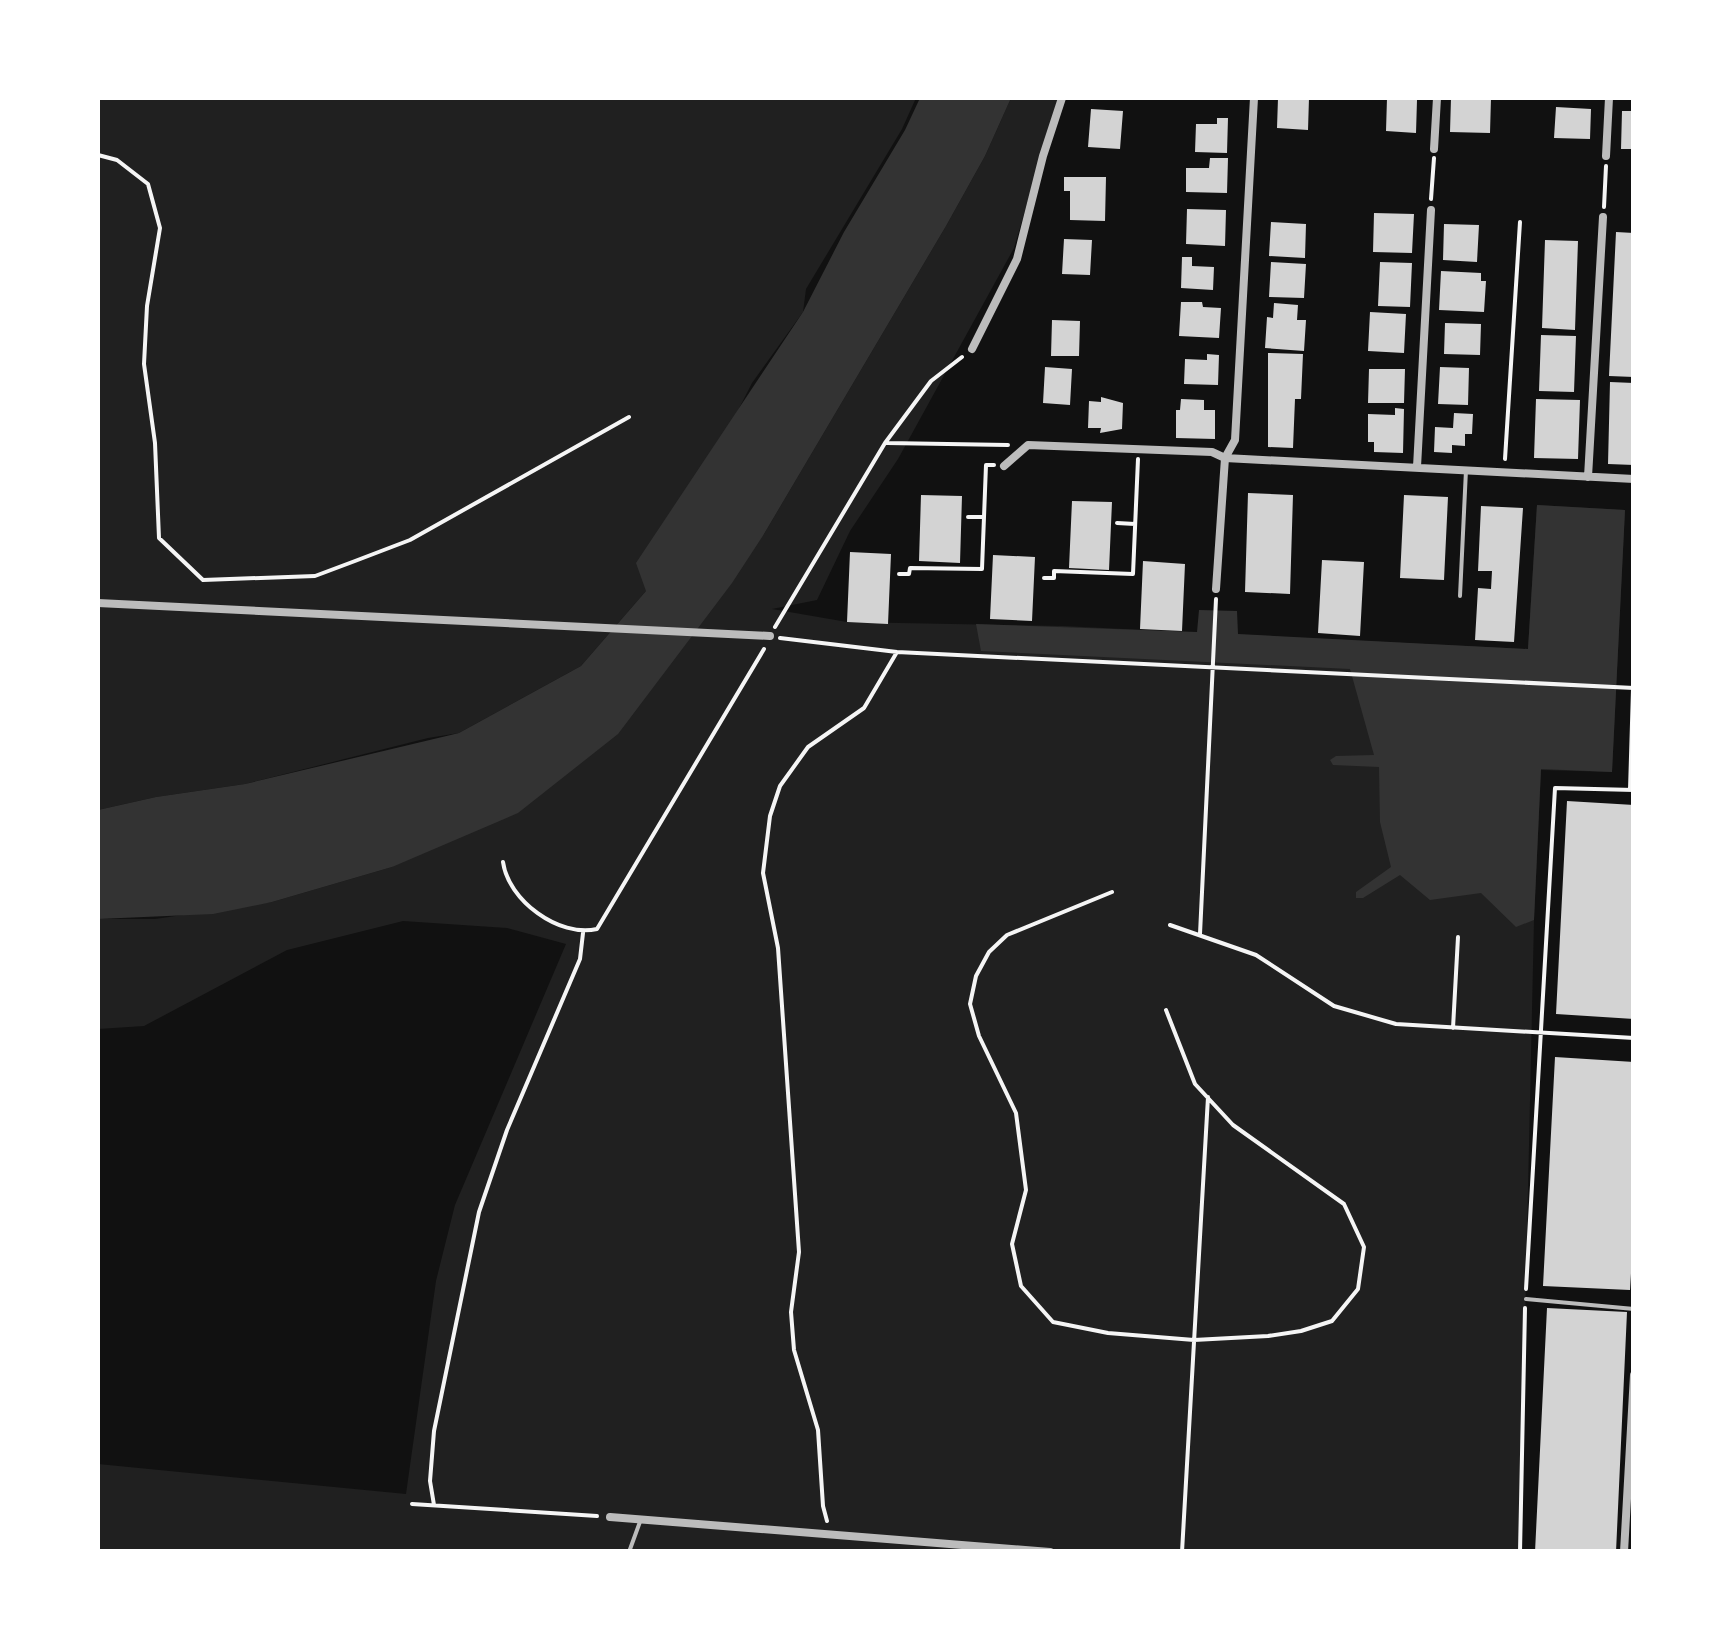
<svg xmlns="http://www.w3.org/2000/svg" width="1731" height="1649" font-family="Arial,sans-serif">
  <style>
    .green { fill: #202020 }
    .water { fill: #333 }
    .building { fill: #d3d3d3 }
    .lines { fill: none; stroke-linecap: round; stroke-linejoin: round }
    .path { stroke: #f5f5f5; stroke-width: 4 }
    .service { stroke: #bcbcbc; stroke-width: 4 }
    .minor { stroke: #bcbcbc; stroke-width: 8 }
  </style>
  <rect width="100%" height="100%" fill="#111"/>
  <!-- green -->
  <path class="green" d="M98,98h818l-14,31 -96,160 -3,23 -51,71 -106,208 -65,75 -122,67 -31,5 -183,46 -89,13 -58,13z
    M1011,98h47l-44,150 -116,211 -48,72 -33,69 -45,9 75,13 216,4 465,23 9,-144 88,5 -13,262 -71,-2 -7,150 -14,631h-1422v-87l308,30 30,-213 19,-76 111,-261 -59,-16 -104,-7 -116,29 -143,76 -46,3v-110h57l117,-17 120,-35 372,-333 182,-308 39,-70z"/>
  <!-- water -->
  <path class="water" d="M920,98h91l-26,58 -39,70 -182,308 -32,49 -114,151 -100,79 -126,54 -120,35 -59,12 -115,5v-109l58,-13 89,-13 214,-51 122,-67 65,-75 -10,-28 167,-251 41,-80 61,-102z
    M1537,505l88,5 -13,262 -71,-3 -7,151 -18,7 -35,-34 -51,7 -30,-25 -37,23h-7v-6l35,-25 -11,-45 -1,-55 -46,-2 -3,-5 6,-4 38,-1 -24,-86 -369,-18 -5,-27 221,8 2,-22 38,1 1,23 290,15z"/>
  <!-- building -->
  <path class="building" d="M1278,98h31l-1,32 -31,-2z
    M1387,98l30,2 -1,33 -30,-2z
    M1451,98h40l-1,35 -40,-1z
    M1556,107l35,2 -1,30 -36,-1z
    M1091,109l32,2 -3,38 -32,-2z
    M1622,111h12v38h-13z
    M1217,118h11l-1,35 -32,-1 1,-28h21z
    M1210,158h18l-1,35 -41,-1v-24h23z
    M1064,177h42l-1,44 -35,-1v-29h-6z
    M1187,209l39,1 -1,36 -39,-2z
    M1374,213l40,1 -2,39 -39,-1z
    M1271,222l35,2 -1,34 -36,-2z
    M1444,224l35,1 -2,37 -34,-2z
    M1616,232l18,1v144l-25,-1z
    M1064,239l28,1 -2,35 -28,-1z
    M1545,240l33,1 -3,89 -33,-2z
    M1182,257h10v9l22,1 -1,23 -32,-2z
    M1271,262l35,2 -2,34 -35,-1z
    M1380,262l32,1 -2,44 -32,-1z
    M1441,271l40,2v8h5l-2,31 -45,-2z
    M1181,302h21l1,5 18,1 -2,30 -40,-2z
    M1274,303l24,2 -1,15h9l-2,31 -39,-3 2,-31 6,1z
    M1370,312l36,2 -2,39 -36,-2z
    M1052,320l28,1 -1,35h-28z
    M1445,323l36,1 -1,31 -36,-1z
    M1541,335l35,1 -2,56 -35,-1z
    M1268,353l35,1 -2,45h-6l-2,49 -25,-1z
    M1207,354l12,1 -1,30 -34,-1 1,-25 22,1z
    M1045,367l27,2 -2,36 -27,-2z
    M1440,367l29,1 -1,37 -30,-1z
    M1369,369h36l-1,34h-36z
    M1610,382l24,1v82l-26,-1z
    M1101,397l22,6 -1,26 -22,4 1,-5h-13l1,-27 12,1z
    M1181,399l23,1v10h11v29l-39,-1v-28h4z
    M1536,399l44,1 -2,59 -44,-1z
    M1395,408l9,1 -1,44 -29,-1v-10h-6v-28l27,1z
    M1454,413l19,1 -1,20h-7v12l-13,-1v8l-18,-1 1,-25 18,1z
    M1248,493l45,2 -3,99 -45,-2z
    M921,495l41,1 -2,67 -41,-2z
    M1404,495l44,2 -4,83 -44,-2z
    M1072,501l40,1 -3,68 -40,-2z
    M1481,506l42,2 -9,134 -39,-2 3,-52 13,1 1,-18h-14z
    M850,552l41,2 -3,70 -41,-2z
    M993,555l42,2 -3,64 -42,-2z
    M1322,560l42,2 -4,74 -42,-3z
    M1143,561l42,3 -3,67 -42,-2z
    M1567,801l67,4v214l-78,-5z
    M1555,1057l79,5v162l-4,66 -87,-4z
    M1547,1308l80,4 -11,240h-81z"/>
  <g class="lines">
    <!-- path -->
    <path class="path" d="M98,155l19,5 31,24 12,44 -13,78 -3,58 11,79 4,95 44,42 112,-4 40,-15 55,-21 219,-123
      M1431,199l3,-41
      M1604,207l2,-41
      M887,443l121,2
      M1505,459l15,-237
      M968,517h15
      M1117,523l18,1
      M899,574h10l1,-6 72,1 4,-104h8
      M1044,578h10v-7l79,3 5,-115
      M775,627l110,-184 46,-62 31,-24
      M780,638l117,14 737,36
      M1630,790l4,-134
      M503,862c5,38 56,76 94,67l167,-280
      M1112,892l-105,43 -18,17 -13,24 -6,28 9,32 37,77 10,77 -14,54 9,42 32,36 55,11 86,7 74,-4 33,-5 31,-10 26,-32 6,-42 -20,-43 -111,-79 -38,-41 -29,-74
      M1170,925l86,30 78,51 62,18 238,14
      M1200,934l16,-335
      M1453,1028l5,-91
      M1526,1289l29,-501 79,2
      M412,1504l185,12
      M434,1505l-4,-24 4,-50 45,-219 28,-82 73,-171 3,-26
      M827,1521l-4,-15 -5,-76 -24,-80 -3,-38 8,-60 -21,-304 -15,-75 7,-57 10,-30 28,-39 56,-39 33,-56
      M1182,1552l26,-455
      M1520,1552l5,-244"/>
    <!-- service -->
    <path class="service" d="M1460,596l6,-126
      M1526,1299l108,10
      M629,1552l12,-33"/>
    <!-- minor -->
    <path class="minor" d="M1434,149l3,-51
      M1606,156l3,-58
      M972,349l45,-90 26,-103 19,-58
      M1004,466l24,-21 184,7 13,6 409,21
      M1417,467l14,-257
      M1588,477l15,-260
      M1216,589l9,-131 10,-18 19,-342
      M98,603l672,33
      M610,1517l440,35
      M1624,1552l10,-177"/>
  </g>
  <!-- border -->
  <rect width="1731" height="1649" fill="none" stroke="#ffffff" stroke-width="200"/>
</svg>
